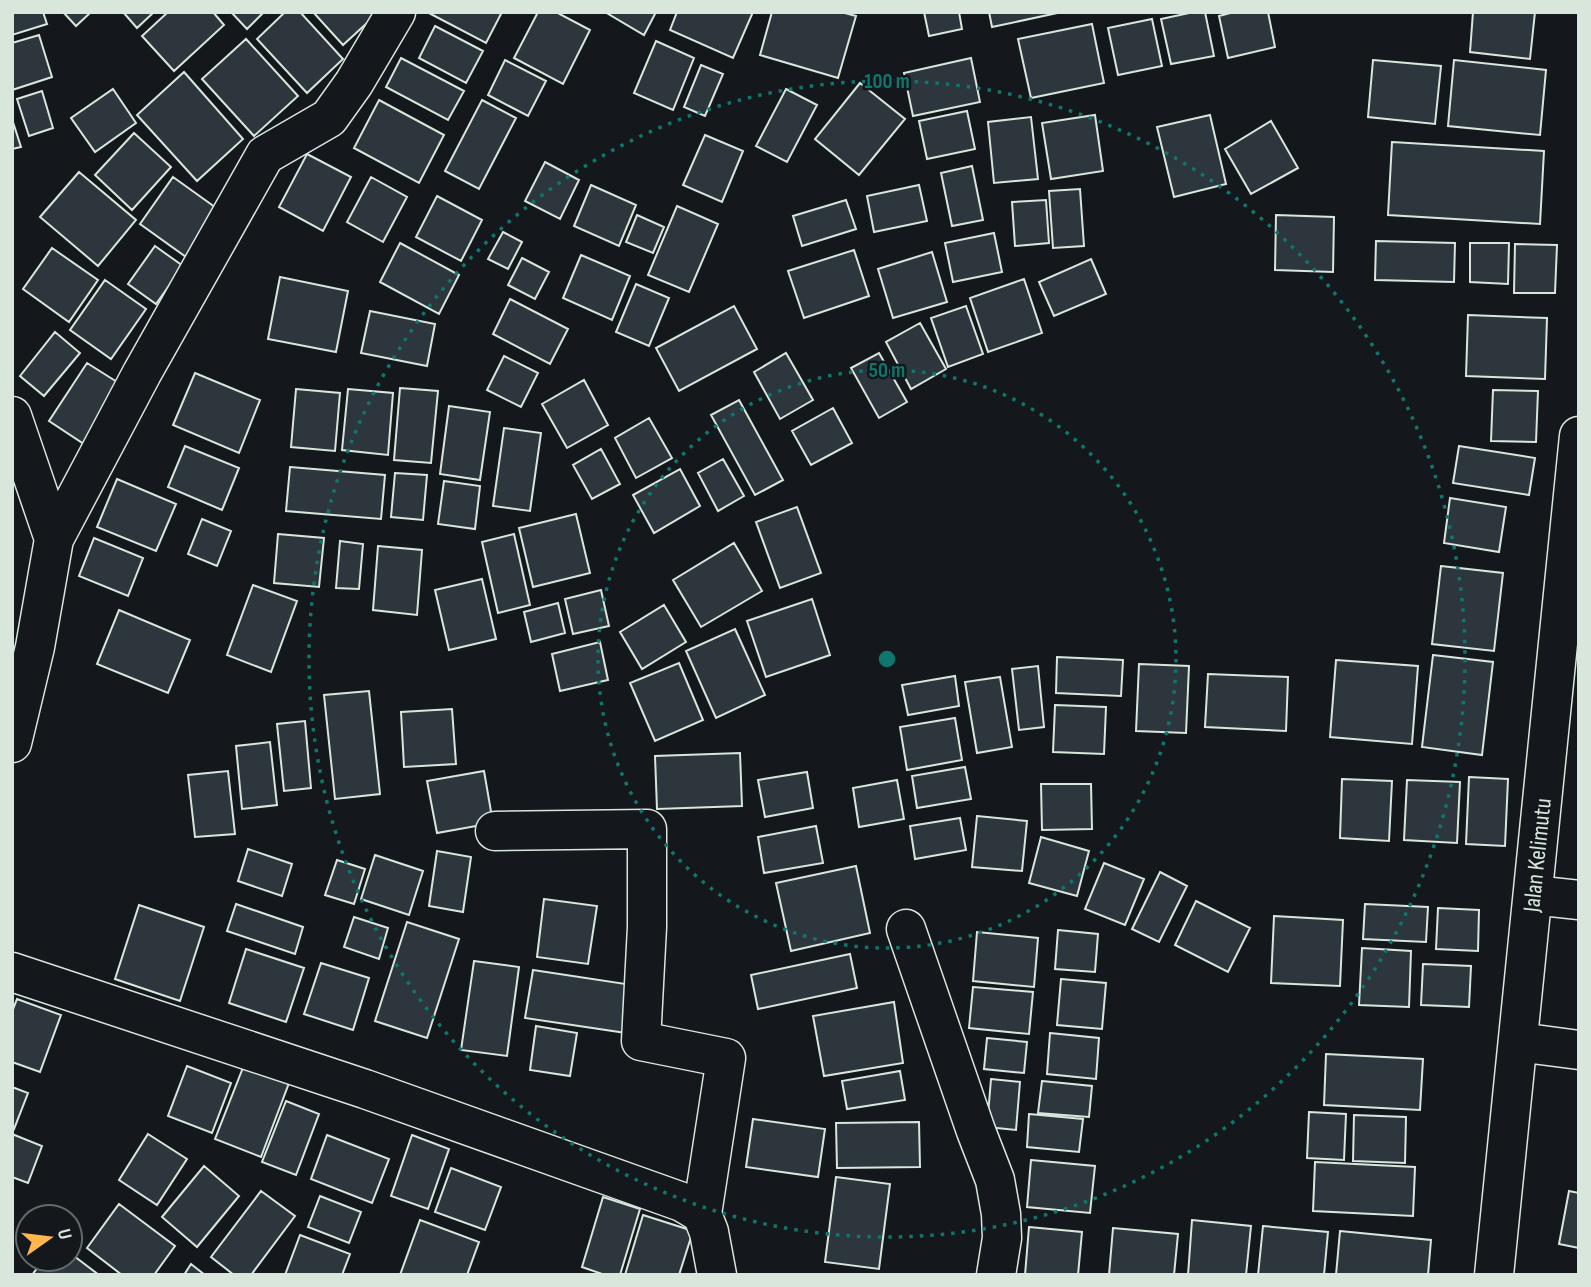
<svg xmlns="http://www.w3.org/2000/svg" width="1591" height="1287" font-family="'Sofia Sans Condensed',sans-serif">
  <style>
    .building { fill: #2c363c; stroke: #d8e6dc; stroke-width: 2 }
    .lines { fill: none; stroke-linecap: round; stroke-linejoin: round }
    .minor-casing { stroke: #d8e6dc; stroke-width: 41 }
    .minor { stroke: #14181c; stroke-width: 38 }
    .ring { fill: none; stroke: #0f766e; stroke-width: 3.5; stroke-dasharray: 3.5 7 }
    .labels { text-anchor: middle; stroke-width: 5; stroke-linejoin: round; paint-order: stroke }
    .street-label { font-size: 24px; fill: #d8e6dc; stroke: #14181c }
    .centre { fill: #0f766e; stroke: #14181c; stroke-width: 3.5 }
    .ring-label { font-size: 21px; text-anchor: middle; font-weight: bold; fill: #0f766e; stroke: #14181c; stroke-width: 5; stroke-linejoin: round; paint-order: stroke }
  </style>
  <rect width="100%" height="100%" fill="#14181c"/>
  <!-- building -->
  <path class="building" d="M12,12h31l4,12 -35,11z
    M63,12h28l-15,14z
    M123,12h31l-17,16z
    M168,12h45l11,13 -50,46 -32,-35z
    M231,12h33l-17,17z
    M285,12h15l43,47 -36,34 -50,-54z
    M313,12h66l-36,33z
    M427,12h75l-16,31z
    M538,12h18l34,18 -27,54 -49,-26z
    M605,12h51l-12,23z
    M677,12h76l-20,46 -63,-28z
    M772,12h69l15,4 -18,62 -78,-23z
    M924,12h35l3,17 -33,7z
    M989,12h73l-70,15z
    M1194,12h11l9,44 -43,8 -10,-45z
    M1234,12h34l7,35 -47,11 -9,-42z
    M1473,12h62l-5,47 -60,-7z
    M1152,19l10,47 -44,9 -10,-47z
    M1092,24l12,59 -73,15 -13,-59z
    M435,26l48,25 -17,32 -47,-25z
    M39,35l13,42 -40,13v-47z
    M246,39l52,57 -44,40 -52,-57z
    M656,41l38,17 -21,52 -39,-17z
    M401,58l63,33 -16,29 -62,-33z
    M971,58l9,44 -67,14 -9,-43z
    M505,60l41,21 -18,35 -40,-21z
    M1373,60l68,6 -6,58 -67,-7z
    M1454,60l92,10 -6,65 -92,-9z
    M701,65l22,9 -18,42 -21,-9z
    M184,72l59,67 -46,42 -60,-66z
    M860,83l45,36 -46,56 -44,-36z
    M113,89l23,34 -41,29 -24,-34z
    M786,89l31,16 -30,57 -31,-16z
    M42,91l11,37 -24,8 -12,-37z
    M379,100l65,35 -25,48 -65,-35z
    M482,100l34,18 -37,71 -34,-18z
    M967,111l8,38 -48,10 -8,-38z
    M1095,115l8,56 -52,8 -9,-56z
    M1210,115l16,69 -52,13 -17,-70z
    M1031,117l7,62 -44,4 -6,-61z
    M12,119l9,28 -9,2z
    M1271,121l27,47 -47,26 -26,-45z
    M134,133l37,34 -39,43 -37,-35z
    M705,135l38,16 -21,51 -39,-17z
    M1392,142l152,9 -4,73 -152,-9z
    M307,154l44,23 -28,54 -44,-24z
    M545,162l34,18 -19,39 -35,-18z
    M972,166l11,54 -31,6 -11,-53z
    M79,172l57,48 -38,46 -58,-49z
    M173,177l53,38 -33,47 -53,-38z
    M371,177l36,20 -24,45 -36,-20z
    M591,185l45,20 -17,41 -45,-20z
    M919,185l8,36 -53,11 -7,-36z
    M1080,189l4,57 -31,2 -4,-57z
    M437,196l45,24 -21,41 -45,-24z
    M846,200l10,29 -54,17 -9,-30z
    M1046,200l3,43 -34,3 -3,-44z
    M677,206l41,18 -29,68 -41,-17z
    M637,215l27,12 -11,26 -27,-11z
    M1276,215l58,2 -1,55 -58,-2z
    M503,232l19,10 -14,27 -20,-10z
    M994,233l8,39 -49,10 -8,-39z
    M1376,241l79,2 -1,39 -79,-2z
    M400,243l59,32 -20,39 -59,-32z
    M1470,243h39l-1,41 -38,-2z
    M1515,244l42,1 -2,48h-41z
    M155,246l28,20 -27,38 -28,-20z
    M52,248l46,32 -29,42 -46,-33z
    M854,250l15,46 -65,22 -16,-47z
    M932,252l15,50 -54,16 -15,-49z
    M581,255l49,21 -18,44 -49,-22z
    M522,258l27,14 -14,27 -27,-14z
    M1091,259l15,35 -52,22 -15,-34z
    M280,277l68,14 -12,61 -68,-13z
    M1024,279l18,54 -54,19 -18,-54z
    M105,280l41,29 -35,50 -41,-29z
    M636,284l33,14 -20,48 -33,-14z
    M510,299l58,30 -18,35 -57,-30z
    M734,306l23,43 -78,42 -23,-43z
    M966,306l17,48 -35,13 -17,-49z
    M370,311l65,13 -8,42 -66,-13z
    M1468,315l79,3 -2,61 -79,-3z
    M920,323l26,46 -35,20 -25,-47z
    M55,332l25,21 -36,43 -24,-20z
    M786,353l27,47 -33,19 -26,-47z
    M879,353l28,49 -28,16 -28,-50z
    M504,356l34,17 -17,34 -34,-17z
    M87,363l38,24 -38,59 -38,-25z
    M195,373l65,27 -21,53 -66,-28z
    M584,380l24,45 -41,23 -25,-44z
    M400,388l38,3 -7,72 -37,-3z
    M296,389l44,4 -5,58 -44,-4z
    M348,389l45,4 -5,62 -46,-5z
    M1493,390l45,1 -2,51 -45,-1z
    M739,400l44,80 -28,15 -44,-80z
    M449,406l41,6 -10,68 -40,-6z
    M833,408l19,35 -41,22 -19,-34z
    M649,418l23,40 -36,20 -21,-40z
    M504,428l37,5 -11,78 -37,-5z
    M185,446l54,22 -17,42 -54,-23z
    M1459,446l76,12 -6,37 -76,-12z
    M601,449l19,35 -28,15 -19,-34z
    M723,459l21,37 -26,15 -20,-38z
    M290,467l95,8 -4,44 -95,-8z
    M680,469l20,37 -46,27 -21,-38z
    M395,473l32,2 -4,45 -32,-3z
    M117,479l59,25 -20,47 -59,-24z
    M444,481l36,5 -5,43 -37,-5z
    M1450,498l56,9 -7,45 -55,-9z
    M797,507l24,66 -41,15 -24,-66z
    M576,514l14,59 -57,14 -14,-59z
    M202,519l29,12 -14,35 -29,-12z
    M278,534l46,4 -5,49 -45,-4z
    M514,534l16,71 -32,8 -16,-71z
    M94,538l49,20 -15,38 -49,-20z
    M340,541l23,3 -4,45 -23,-1z
    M734,543l28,48 -61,36 -28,-47z
    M378,546l44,4 -5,65 -44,-5z
    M1441,566l62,7 -9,78 -62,-7z
    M482,579l14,60 -47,11 -14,-60z
    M253,585l44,16 -26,71 -44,-17z
    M601,590l8,36 -36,8 -8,-35z
    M812,599l18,56 -64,22 -19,-56z
    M558,603l7,30 -34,9 -7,-30z
    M664,605l22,37 -44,27 -22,-37z
    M119,610l71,30 -22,53 -71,-29z
    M735,629l30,66 -49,23 -30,-67z
    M600,642l8,38 -48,11 -8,-37z
    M1433,655l60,7 -11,93 -60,-8z
    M1057,657l66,3 -2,36 -65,-3z
    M1336,660l82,6 -6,78 -82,-7z
    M679,663l24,57 -48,21 -25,-58z
    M1139,664l50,2 -3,67 -50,-2z
    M1038,666l6,61 -25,3 -7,-61z
    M1208,674l80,3 -2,54 -81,-4z
    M955,676l4,30 -51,9 -6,-30z
    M1000,677l12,70 -35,6 -12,-71z
    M369,691l11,103 -45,5 -11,-104z
    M1055,705l51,2 -2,47 -51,-2z
    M452,709l4,55 -52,3 -3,-55z
    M955,718l7,42 -55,10 -7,-43z
    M305,721l6,67 -27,3 -7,-67z
    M270,742l7,63 -35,4 -6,-63z
    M740,753l2,53 -85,3 -2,-53z
    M965,767l6,32 -54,9 -5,-32z
    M228,771l7,63 -40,3 -7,-62z
    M484,771l9,52 -56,10 -10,-52z
    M807,772l6,36 -48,9 -7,-37z
    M1469,777l39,2 -3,67 -39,-2z
    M1342,779l50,2 -3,60 -49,-3z
    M897,780l7,39 -45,8 -6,-39z
    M1407,780l53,2 -3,61 -53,-3z
    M1041,784h50l1,45 -50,1z
    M977,816l50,5 -5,50 -50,-4z
    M960,818l6,32 -51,9 -5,-33z
    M816,826l7,37 -59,10 -6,-36z
    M1041,837l48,14 -12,45 -48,-13z
    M248,849l44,15 -10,32 -44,-15z
    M437,851l34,6 -8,55 -34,-6z
    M375,855l48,16 -14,44 -48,-16z
    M337,860l28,9 -11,35 -29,-9z
    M1104,863l40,16 -19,46 -40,-16z
    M856,866l14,67 -79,18 -15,-68z
    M1160,872l27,14 -28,56 -27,-13z
    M544,899l53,7 -9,58 -51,-7z
    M1196,901l54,27 -22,44 -53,-27z
    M236,904l67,23 -8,27 -68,-23z
    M1365,904l63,3 -2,35 -63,-3z
    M139,905l65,22 -24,74 -65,-22z
    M1438,908l41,2 -1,41 -42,-2z
    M1274,916l69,4 -3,66 -69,-3z
    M354,917l34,11 -9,31 -35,-12z
    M407,922l52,17 -32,99 -52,-17z
    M1058,930l40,4 -3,38 -40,-3z
    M977,932l61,6 -4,49 -61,-6z
    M1362,948l49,3 -2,56 -50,-2z
    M246,949l58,19 -18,54 -57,-19z
    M850,954l7,34 -99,21 -7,-34z
    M474,961l45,6 -12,89 -46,-6z
    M321,963l48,15 -16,52 -49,-16z
    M1423,964l48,2 -2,41 -48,-2z
    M533,970l106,16 -6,48 -108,-16z
    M1061,979l45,4 -4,46 -45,-4z
    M973,987l60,5 -4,42 -60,-6z
    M17,999l44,16 -21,57 -28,-10v-50z
    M894,1002l9,61 -79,13 -11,-60z
    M536,1026l41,7 -7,43 -40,-6z
    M1050,1033l49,5 -3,41 -49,-5z
    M987,1038l40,4 -3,31 -40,-4z
    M1326,1054l97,5 -3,51 -96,-5z
    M244,1065l45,18 -28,74 -46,-18z
    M187,1066l44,17 -19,50 -44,-17z
    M900,1071l5,29 -58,9 -5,-28z
    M991,1079l29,3 -4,48 -29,-3z
    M1042,1081l50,5 -3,31 -51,-4z
    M12,1087l16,6 -14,36 -2,-1z
    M286,1101l33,13 -23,61 -34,-13z
    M1309,1112l37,2 -2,46 -37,-2z
    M1029,1114l54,5 -4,33 -52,-5z
    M1354,1115l52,2 -1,46 -52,-2z
    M753,1119l72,10 -7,48 -72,-10z
    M919,1122l1,45 -83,1 -1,-45z
    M12,1134l30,12 -14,37 -16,-6z
    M148,1134l39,25 -30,46 -38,-25z
    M327,1135l62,24 -17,44 -61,-24z
    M412,1135l37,14 -21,60 -37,-13z
    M1031,1160l64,6 -5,47 -63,-6z
    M1315,1162l100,5 -2,49 -100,-5z
    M204,1166l35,30 -42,51 -35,-30z
    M451,1168l50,19 -16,43 -50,-18z
    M836,1177l54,7 -11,85 -54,-7z
    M261,1191l34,25 -44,59h-17l-23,-18z
    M1569,1191l10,2v55l-20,-4z
    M320,1196l41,16 -12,31 -41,-16z
    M603,1197l37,12 -20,66h-15l-23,-8z
    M119,1204l56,42 -21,29h-32l-35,-27z
    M643,1215l50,16 -14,44h-54z
    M420,1220l59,22 -12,33h-67z
    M1192,1220l59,6 -5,49h-58z
    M1263,1226l65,6 -4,43h-66z
    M1029,1227l53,5 -4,43h-53z
    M1113,1228l65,6 -4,41h-65z
    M1340,1231l91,9 -3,35h-92z
    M300,1235l50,19 -8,21h-57z
    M70,1253l29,22h-67l12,-16h26z
    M191,1264l14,11h-21z"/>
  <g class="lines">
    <!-- minor casing -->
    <g class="minor-casing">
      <path id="minor" d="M12,416l42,123 -19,108 -23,96
        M54,539l88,-166 123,-218 64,-37 25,-35 42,-71
        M495,831l152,-2v98l-6,114 85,17 -24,156
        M1533,895l46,5
        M906,929l70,202 19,49 6,34 1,24 -6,37
        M12,972l353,117 317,113 20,12 7,18 8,43
        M1518,1042l61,8
        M1494,1275l85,-839"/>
    </g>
    <!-- minor -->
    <use href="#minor" class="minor"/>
  </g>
  <!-- distance rings -->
  <g class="ring">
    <circle cx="887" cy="659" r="289"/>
    <circle cx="887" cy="659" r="578"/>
  </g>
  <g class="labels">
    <!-- street labels -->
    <g class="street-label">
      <text transform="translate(1537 855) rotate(-84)" y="8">Jalan Kelimutu</text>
    </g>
  </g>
  <circle cx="887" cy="659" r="10" class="centre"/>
  <g class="ring-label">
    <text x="887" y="88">100 m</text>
    <text x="887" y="377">50 m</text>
  </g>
  <!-- border -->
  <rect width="1591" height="1287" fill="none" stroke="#d8e6dc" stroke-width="28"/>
  <!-- north arrow -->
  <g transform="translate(49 1238) rotate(76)"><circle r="33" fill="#14181c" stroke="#626a69" stroke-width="2"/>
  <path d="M0-5L12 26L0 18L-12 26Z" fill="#ffb74d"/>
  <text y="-10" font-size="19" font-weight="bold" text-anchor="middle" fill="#d8e6dc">U</text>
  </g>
</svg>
